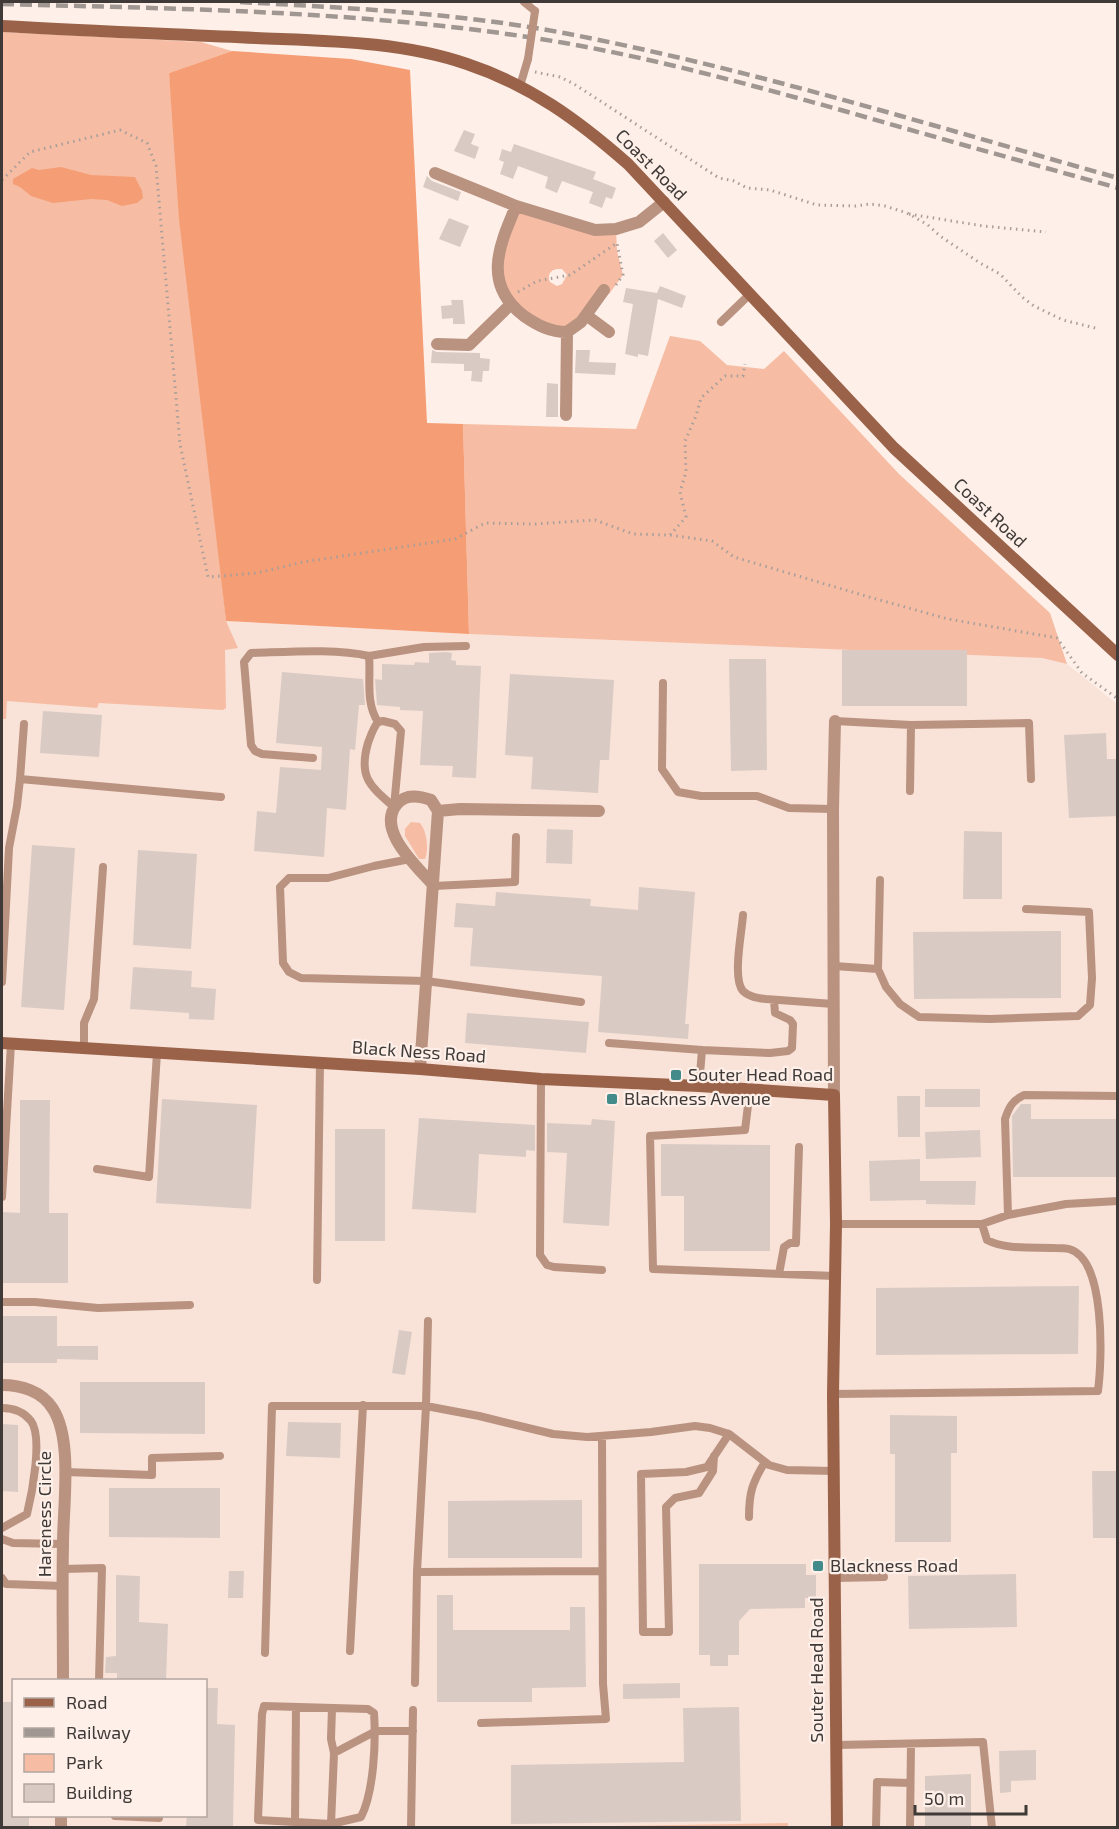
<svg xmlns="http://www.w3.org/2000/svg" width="1119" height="1829" font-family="'Exo 2',sans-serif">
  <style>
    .built { fill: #f9e2d8; fill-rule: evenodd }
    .green { fill: #f6bda4; fill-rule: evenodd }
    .forest { fill: #f59d74 }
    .building { fill: #d9cbc4 }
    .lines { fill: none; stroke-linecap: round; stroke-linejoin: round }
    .path { stroke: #a99e99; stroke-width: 3; stroke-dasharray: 1.5 4.5; stroke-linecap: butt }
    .lane { stroke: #b99280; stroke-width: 8 }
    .street { stroke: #b99280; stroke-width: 12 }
    .secondary { stroke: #9a6349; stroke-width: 12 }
    .rail { stroke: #a19792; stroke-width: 4.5; stroke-dasharray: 12 6; stroke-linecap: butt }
    .lane-bridge { stroke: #b99280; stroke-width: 8 }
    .poi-dot { fill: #438b8b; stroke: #feefe8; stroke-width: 2 }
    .labels { text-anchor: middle; stroke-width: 4.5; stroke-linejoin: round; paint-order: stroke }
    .street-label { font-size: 18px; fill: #3f3a37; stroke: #feefe8 }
    .poi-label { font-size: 18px; fill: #3f3a37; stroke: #feefe8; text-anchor: start }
  </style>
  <rect width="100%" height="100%" fill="#feefe8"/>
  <!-- built -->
  <path class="built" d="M2,216l224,405 243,13 573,24 25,6 50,40v1123l-1115,1zM14,1680h192v136h-192z"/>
  <!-- green -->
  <path class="green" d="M2,32l199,10 31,9 -63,22 57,548 12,27 -13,2 1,58 -3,2 -124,-7 -2,5 -90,-7 -1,18h-4z
    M516,206l100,23 1,22 6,24 -14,19 -4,-4 -24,32 -29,9 -48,-36 -6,-26zM557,269h5l5,6 -5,9 -5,2 -7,-4c-3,-6 0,-12 7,-13z
    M670,336l30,5 27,24 37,4 20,-18 115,123 151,139 17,51 -25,-6 -573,-24 -6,-210 173,5z
    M411,822l9,1c7,8 9,27 5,36h-6l-14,-23v-7z
    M788,1823v4h-171v-1z"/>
  <!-- forest -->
  <path class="forest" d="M232,51l119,8 59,11 17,353 36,1 6,210 -243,-13 -47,-402 -10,-146z
    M61,167l30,8 44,2 7,14 1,7 -6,5 -15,3 -15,-6 -16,-1 -38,4 -22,-7 -11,-9 -7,-3v-5l19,-11 7,2z"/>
  <!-- building -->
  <path class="building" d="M464,130l11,4 -4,10 8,3 -4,12 -21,-8z
    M514,144l82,28 -3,7 23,9 -4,11 -6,-2 -4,11 -13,-5 4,-11 -31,-11 -5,12 -12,-5 3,-11 -30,-11 -5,13 -13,-5 4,-12 -5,-2 3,-11 9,3z
    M427,176l5,5 29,11 -3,9 -35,-14z
    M449,218l20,8 -9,21 -21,-8z
    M663,233l14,17 -9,8 -14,-17z
    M660,286l26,10 -4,12 -24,-9 -10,57 -10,-2v3l-13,-3 8,-50 -10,-2 3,-14 31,5z
    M451,300h12l2,24h-12v-6l-11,1 -1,-13 11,-1z
    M432,350l5,2 43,1v5l10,1 -1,12h-6l-1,11 -11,-1 1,-10h-8v-7l-33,-1z
    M576,350h14l-1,12 27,1 -1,12 -40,-2z
    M547,383l11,1v33h-12z
    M842,650h125v56h-125z
    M446,652l6,1 -1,7 5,1v4l25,1 -5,112 -24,-1 1,-11 -33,-1 3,-54 -23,-1v-3l-23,-2 -2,-26 7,1v-16l32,1 1,-3 14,1v-10z
    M729,659h37l1,111 -36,1z
    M282,672l81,7 2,26h-6l-4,45 -5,-1 -4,61 -19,-2 -3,49 -70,-6 3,-40 19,2 4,-46 41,3 1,-23 -46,-4z
    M510,674l104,6 -5,80h-9l-2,33 -67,-4 2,-32 -28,-2z
    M43,711l59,4 -3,42 -59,-4z
    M1106,733l1,26h11v57l-49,2 -5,-83z
    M547,829l26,1 -1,34 -26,-1z
    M964,831l38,1v67h-39z
    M32,845l43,3 -11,162 -43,-3z
    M138,850l59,4 -6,95 -58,-4z
    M639,887l56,5 -10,132h4l-1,15 -90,-7 4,-56 -132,-10 3,-38 -19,-1 2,-24 39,3 1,-14 95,7 -1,7 48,4z
    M1061,931v67l-147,1 -1,-67z
    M133,967l59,4 -1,16 25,2 -2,31 -25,-1v-6l-59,-4z
    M467,1013l122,9 -3,31 -121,-10z
    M925,1089h55v18h-55z
    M897,1096h23v41h-22z
    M162,1099l95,6 -6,104 -95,-6z
    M20,1100h30l-1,113h19v70h-66v-71l18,1z
    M1021,1104h10v15h87v58h-105l-1,-61z
    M419,1118l116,7v26l-9,-1v7l-47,-3 -3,59 -64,-4z
    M592,1119l23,2 -6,105 -46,-3 4,-70 -20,-1v-29l44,2z
    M335,1129h50v112h-50z
    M980,1130l1,27 -55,2 -1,-27z
    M661,1144l109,1v106h-86v-55h-23z
    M920,1159v22h56l-1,24 -49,-1v-4l-56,1 -1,-40z
    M1079,1286l-1,68 -202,1v-67z
    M2,1316h55v30h41v14l-41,-1v4h-55z
    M399,1330l13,2 -7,43 -13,-2z
    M80,1382h125v52l-125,-1z
    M890,1415l67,1v37h-6v89h-56v-88h-5z
    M288,1422l53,1 -1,35 -54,-2z
    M2,1424l16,1v67l-16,-1z
    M1092,1471h26v67h-25z
    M109,1488h111v50l-111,-1z
    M582,1500v58h-134v-57z
    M699,1564h107v11h10v23h-11v10l-55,1 -11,12v34h-11v11h-18v-11h-11z
    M229,1571h15l-1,27h-15z
    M1016,1574l1,53 -108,2 -1,-53z
    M116,1575l24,1 -1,46 29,2 -2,56h-49v-7h-12l1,-16 10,-1z
    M437,1595h16v35h117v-23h15l1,80 -54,1v14h-95z
    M680,1683v15l-57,1v-15z
    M206,1688h12l-1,36 18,1 -2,102h-47l1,-12h19z
    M2,1702h12v113h15v12h-27z
    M739,1707l2,114 -230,3v-59l173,-3 -1,-54z
    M1036,1750v30l-25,1v11l-11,1 -1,-42z
    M971,1774v53h-46v-51z"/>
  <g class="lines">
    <!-- path -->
    <path class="path" d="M535,72l25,5 14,7 145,94 15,3 13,7 23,2 47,15 39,1 14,-2 15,2 22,7 21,12 12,11 40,27 20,11 22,23 12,9 29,14 36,9
      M2,180l28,-28 90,-22 27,13 9,23 24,278 28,133 49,-4 46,-11 152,-23 30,-16 50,1 60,-4 38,14 37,1 42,6 22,16 135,40 79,22 109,19 25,35 36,26
      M909,214l74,12 63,6
      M616,285l7,-10 -6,-32
      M518,292l19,-11 33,-6 47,-32
      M670,535l16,-18 -6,-25 6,-20 -1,-31 11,-25 5,-18 24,-22h18l2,-12"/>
    <!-- lane -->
    <path class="lane" d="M524,2l11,9
      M520,86l8,-27
      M721,322l29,-28
      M369,656l55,-9 42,-1
      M663,683l-1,86 16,23 23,4h56l32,12 44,1
      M383,721l12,3 6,7 -7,76c-24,-21 -36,-30 -26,-64 3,-8 5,-15 10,-21z
      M835,721l76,4 118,-2 2,56
      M313,758l-51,-4 -7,-3 -4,-6 -7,-83 7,-9c35,-1 85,-5 118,3 2,22 -4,46 9,66
      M20,779l4,-55
      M910,791l1,-66
      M410,859l-36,7 -46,12h-39l-9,9 3,76 6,9 12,6 125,3 155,21
      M434,886l81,-4 1,-45
      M743,915c-1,16 -11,64 0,76 6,6 15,7 23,8l67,5
      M834,966l44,3 8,18 14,17 19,13 71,2 88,-3 12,-11 2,-27 -3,-66 -63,-3
      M878,969l2,-89
      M2,982l7,-134 8,-42 3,-27 201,18
      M609,1043l93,7 -3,36
      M84,1048v-25l10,-24 9,-132
      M702,1050l68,3 18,-2 4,-3 1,-24 -3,-4 -15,-7 -1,-13
      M541,1079l-1,176 7,10 7,2 48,3
      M750,1089l-5,41 -95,6 3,133 182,7
      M97,1169l52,8 8,-124
      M2,1197l9,-153
      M1008,1215l-3,-96c4,-12 7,-18 19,-24l94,1
      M836,1224h146l26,-9 58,-11 52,-3
      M779,1274l5,-27 6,-4h6l3,-96
      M317,1280l3,-217
      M2,1302h33l63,6 92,-3
      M833,1394l265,-3c4,-31 8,-132 -29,-142 -4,-1 -10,-1 -14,-1 -22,-1 -49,2 -68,-8l-5,-16
      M2,1408c11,0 22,4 29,13 12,16 1,73 -4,93l-25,14
      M714,1456l-1,15 -14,22 -24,5 -9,9 3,125h-26l-2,-158 45,-2 21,-5 22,-33
      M65,1472l87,3v-17l68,-2
      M749,1517c0,-24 3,-34 16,-55
      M2,1539l11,4 50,1
      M63,1569l39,-1 -3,112
      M417,1572l184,-1
      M2,1578l4,6 57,2
      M835,1578l49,-1
      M350,1651l13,-246
      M265,1653l7,-247h154l2,-85
      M415,1683l2,-111 9,-166 53,10 74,18 34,3 64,-5 44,-6 15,2 19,6 40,31 18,5 47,1
      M264,1706l104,3 6,4c2,28 0,79 -13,104l-30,7 -73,-4 4,-106z
      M481,1723l125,-4 -3,-35 -1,-248
      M836,1745l147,-3 9,86
      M334,1753l42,-22h37
      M115,1816l44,2
      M295,1822l1,-115
      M331,1824l3,-71 -3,-14 1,-31
      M411,1828l2,-118
      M876,1828l1,-46 33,1
      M910,1828l1,-84"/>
    <!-- street -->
    <path class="street" d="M435,173l81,33 79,24 21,-1 23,-7 25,-20
      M516,206c-17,40 -34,78 8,110 13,9 26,16 43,16l14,-10 23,-32
      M586,315l23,17
      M437,344l32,1 41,-40
      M566,415l1,-83
      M438,811l22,-2 139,2
      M420,1069l18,-258 -7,-11c-11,-4 -25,-7 -34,4 -22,26 21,63 37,82
      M834,1095l-1,-286 2,-88
      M2,1385c19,0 40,6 51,24 20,31 10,98 10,135 -1,45 0,91 0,136
      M61,1828v-12"/>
    <!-- secondary -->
    <path class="secondary" d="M2,26c84,5 169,8 254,12 70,3 144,3 211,26 63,21 111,56 161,100l266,284 224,207
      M2,1043l418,26 121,10 158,7 135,9 2,129 -3,170 4,434"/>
    <!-- rail -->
    <path class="rail" d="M240,2c110,6 221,11 329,32 186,36 367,93 549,144
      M2,4c188,5 377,7 563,39 96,17 190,43 283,69 90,26 180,51 270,76"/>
    <!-- lane-bridge -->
    <path class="lane-bridge" d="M528,59l7,-48"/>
  </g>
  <!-- markers -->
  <g class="poi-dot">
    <rect x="670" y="1069" width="12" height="12" rx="3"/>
    <rect x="606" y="1093" width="12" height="12" rx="3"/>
    <rect x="812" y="1560" width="12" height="12" rx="3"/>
  </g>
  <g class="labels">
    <!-- street labels -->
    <g class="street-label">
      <text transform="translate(651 165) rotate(45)" y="6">Coast Road</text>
      <text transform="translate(990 513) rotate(43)" y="6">Coast Road</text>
      <text transform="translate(419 1052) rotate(4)" y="6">Black Ness Road</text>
      <text transform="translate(45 1514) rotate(-90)" y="6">Hareness Circle</text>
      <text transform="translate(817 1670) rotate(-90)" y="6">Souter Head Road</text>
    </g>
    <!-- poi labels -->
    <g class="poi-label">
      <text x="688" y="1081">Souter Head Road</text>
      <text x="624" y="1105">Blackness Avenue</text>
      <text x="830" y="1572">Blackness Road</text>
    </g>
  </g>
  <!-- border -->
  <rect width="1119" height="1829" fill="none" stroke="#3f3a37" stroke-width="6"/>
  <!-- legend -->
  <rect x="12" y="1679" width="195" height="138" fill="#feefe8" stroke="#b2a7a1" stroke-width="1.5"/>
  <rect x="24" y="1698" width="30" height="9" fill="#9a6349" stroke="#b2a7a1" stroke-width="1.5"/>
  <text x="66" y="1709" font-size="18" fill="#3f3a37">Road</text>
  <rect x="24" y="1728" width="30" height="9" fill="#a19792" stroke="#b2a7a1" stroke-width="1.5"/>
  <text x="66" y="1739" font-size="18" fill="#3f3a37">Railway</text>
  <rect x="24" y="1754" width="30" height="18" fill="#f6bda4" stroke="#b2a7a1" stroke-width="1.5"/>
  <text x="66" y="1769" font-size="18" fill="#3f3a37">Park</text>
  <rect x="24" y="1784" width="30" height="18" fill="#d9cbc4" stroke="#b2a7a1" stroke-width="1.5"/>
  <text x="66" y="1799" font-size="18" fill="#3f3a37">Building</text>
  <!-- scale -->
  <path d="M915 1805v9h111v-9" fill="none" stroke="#3f3a37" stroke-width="3"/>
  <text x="924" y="1805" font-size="18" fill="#3f3a37" stroke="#feefe8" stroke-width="4.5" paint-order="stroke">50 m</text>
</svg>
